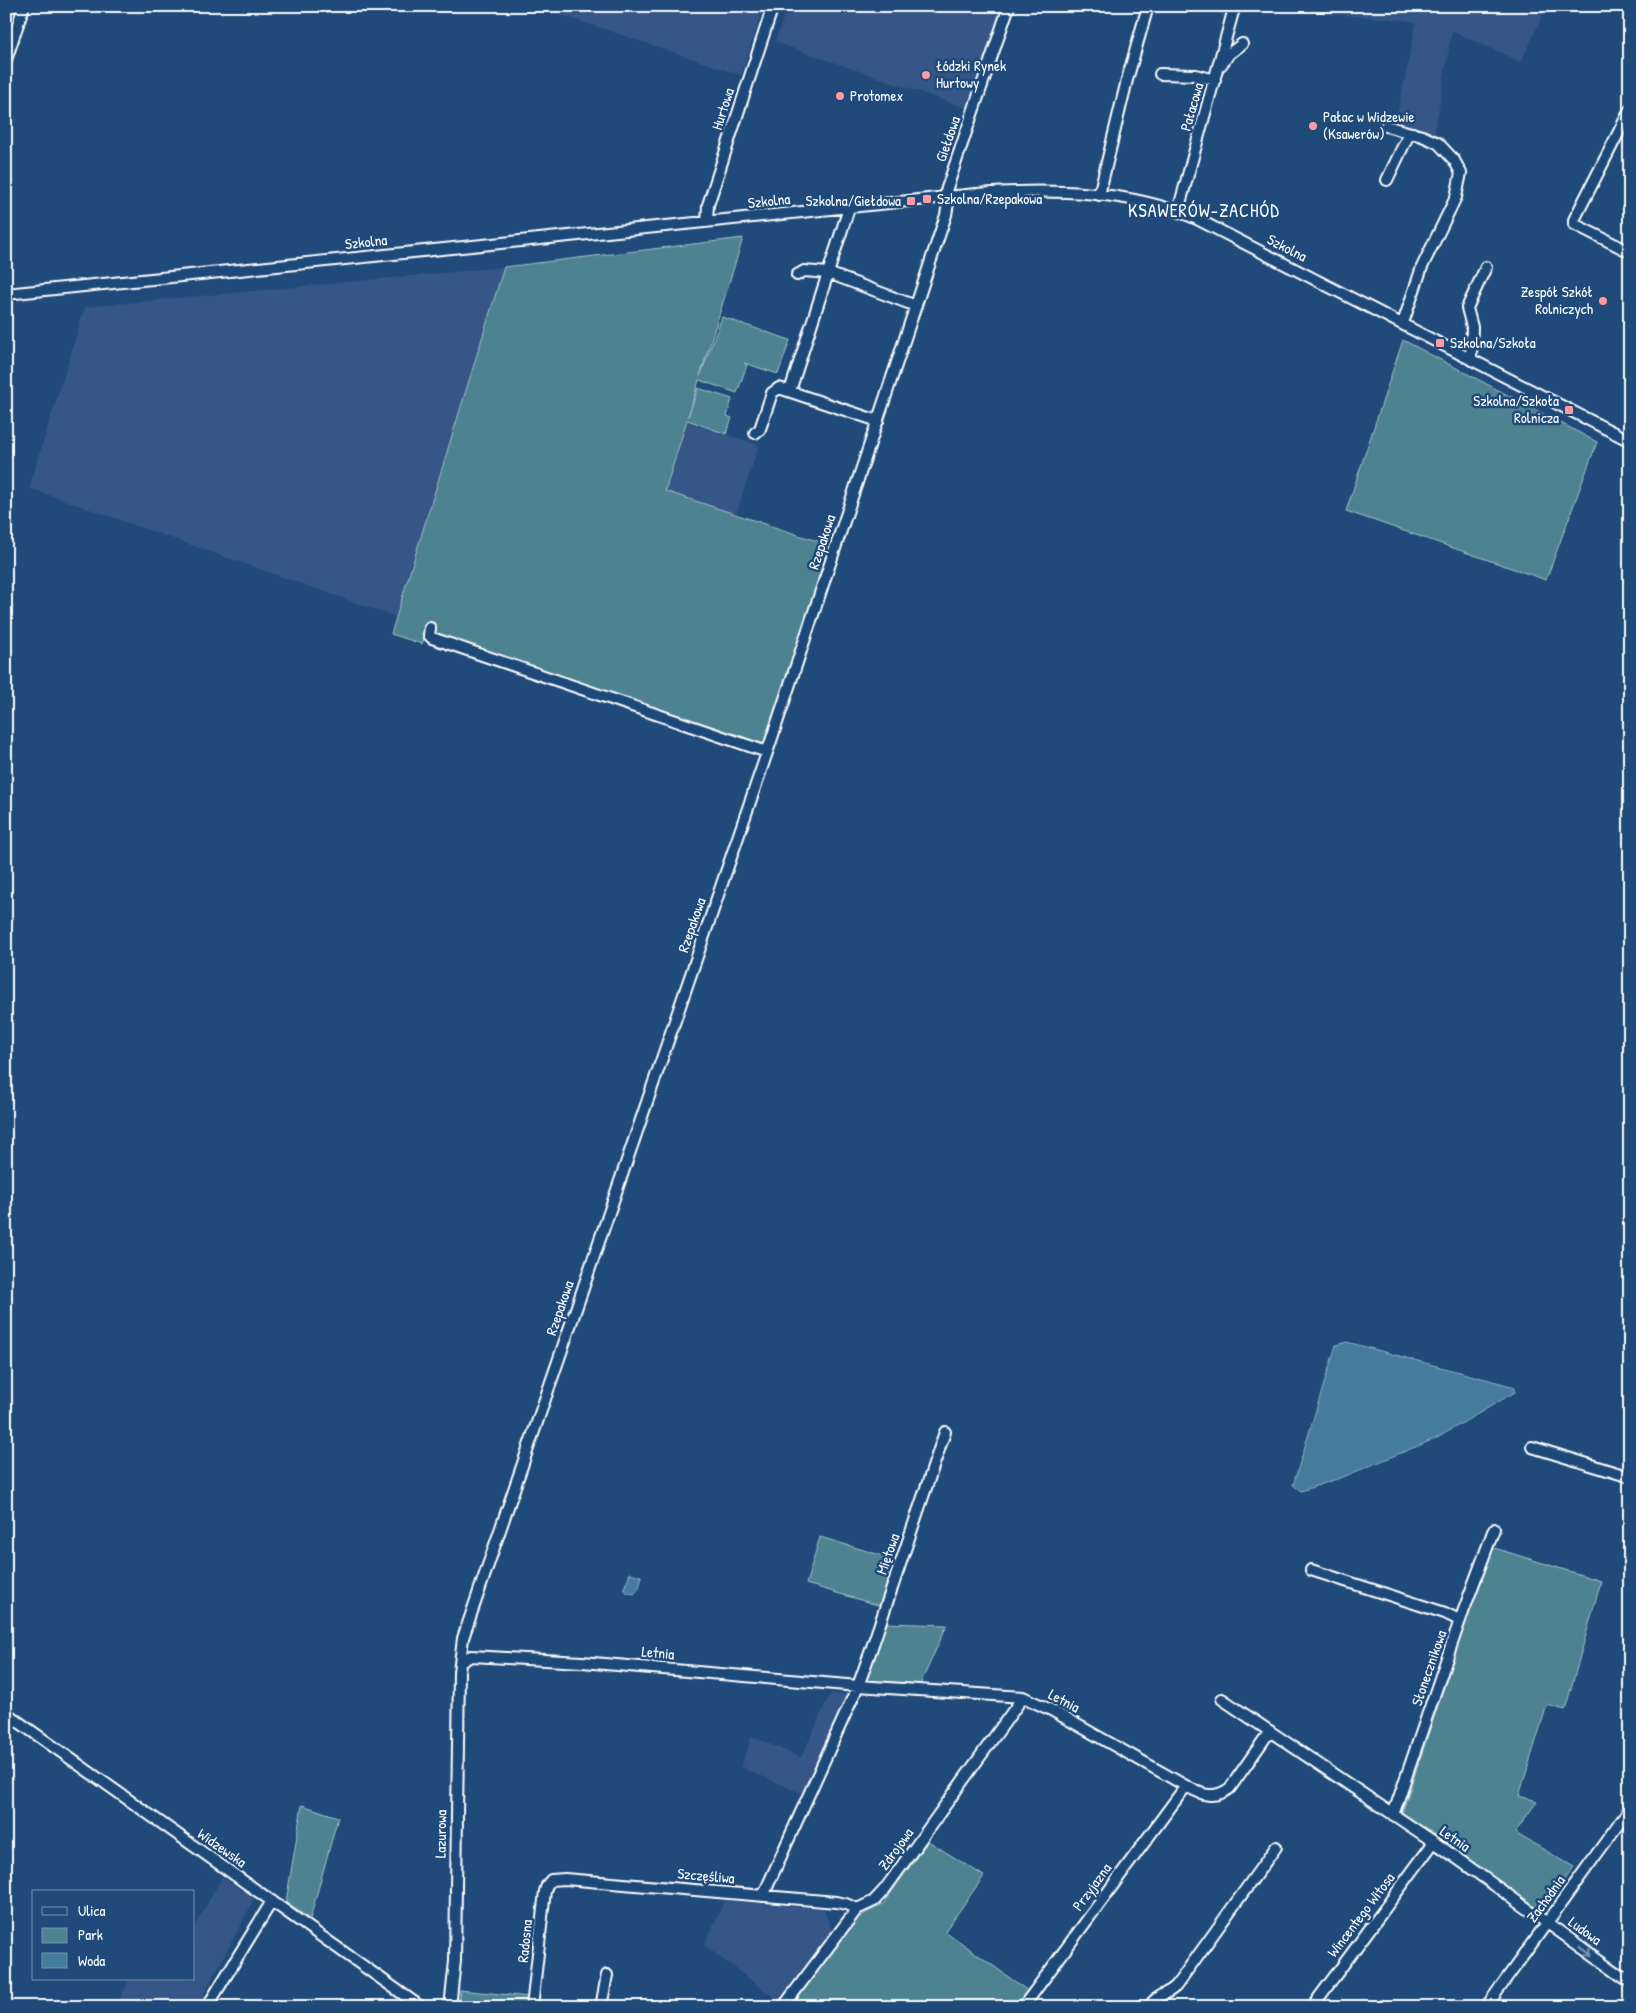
<svg xmlns="http://www.w3.org/2000/svg" width="1636" height="2013" font-family="'Patrick Hand',sans-serif">
  <style>
    .built { fill: #345787 }
    .green { fill: #4e8391; stroke: #a6c1c8 }
    .water { fill: #447c9d; stroke: #8fb0c4 }
    .lines { fill: none; stroke-linecap: round; stroke-linejoin: round }
    .minor-casing { stroke: #fff; stroke-width: 14 }
    .minor { stroke: #1f4a7a; stroke-width: 10 }
    .oneway { stroke: #7992af }
    .poi-dot { fill: #ff9aa2; stroke: #1f4a7a; stroke-width: 2 }
    .labels { text-anchor: middle; stroke-width: 5; stroke-linejoin: round; paint-order: stroke }
    .poi-label { font-size: 15px; fill: #fff; stroke: #1f4a7a; text-anchor: start }
    .street-label { font-size: 15px; fill: #fff; stroke: #1f4a7a }
    .quarter-label { font-size: 18px; letter-spacing: 1px; fill: #fff; stroke: #1f4a7a }
  </style>
  <rect width="100%" height="100%" fill="#1f4a7a"/>
  <filter id="ink" filterUnits="userSpaceOnUse"><feTurbulence type="fractalNoise" baseFrequency=".02" numOctaves="2"/><feDisplacementMap in="SourceGraphic" scale="10" xChannelSelector="R" yChannelSelector="G"/><feConvolveMatrix kernelMatrix="1 2 1 2 8 2 1 2 1" color-interpolation-filters="sRGB"/></filter>
  <g filter="url(#ink)">
    <!-- built -->
    <path class="built" d="M545,6h219l-23,69 -197,-66z
      M787,6h216l-34,103 -194,-67z
      M1194,6h353l-26,56 -69,-31 -18,104 -39,-10 21,-102 -11,-3 -162,-13 -5,14z
      M504,267l-108,350 -367,-129 56,-181z
      M687,422l72,23 -23,70 -71,-23z
      M830,1694l20,1 -45,100 -64,-28 11,-31 49,22z
      M222,1877l33,21 -58,109h-82l15,-28h64v-51z
      M725,1900l99,9 8,22 -52,71 -76,-57z"/>
    <!-- green -->
    <path class="green" d="M743,238l-43,138 22,-59 68,23 -12,34 -34,-11 3,2 -10,28 -38,-13 -11,37 10,-29 34,11 -5,17 5,2 -6,16 -39,-14 -22,71 167,55 -65,199 -340,-114 -5,13 -31,-10 113,-367z
      M1403,340l194,102 -51,138 -200,-69z
      M820,1537l77,23 -16,46 -75,-22z
      M1491,1547l110,34 -36,129 -18,-5 -28,91 18,5 -22,32 59,34 -32,44 -3,1 -138,-96z
      M885,1623l62,2 -27,60 -54,-4z
      M302,1805l36,12 -28,102 -24,-17z
      M928,1841l56,35 -39,55 83,60 -13,16h-228l46,-61 24,-28 26,-14z
      M460,1990l70,7 -1,10h-71z"/>
    <!-- water -->
    <path class="water" d="M1347,1342l168,45v5l-78,46 -94,39 -42,14 -8,-6 43,-140z
      M630,1573l11,3c1,6 -3,15 -7,18l-8,-2 -2,-4z"/>
    <g class="lines">
      <!-- minor casing -->
      <g class="minor-casing">
        <path id="minor" d="M6,60l18,-54
          M1221,65l8,-11 13,-10
          M1160,74l36,1 19,5
          M1630,110l-56,110v4l56,28
          M1386,126l36,10 16,7 16,17 7,13 -5,24 -34,70 -19,56
          M1387,180l21,-44 5,-3
          M1099,195l28,-115 21,-74
          M1178,211l55,-199
          M707,222l1,-17 65,-199
          M797,275l7,-4 24,2 88,33
          M6,294l970,-100c74,-5 151,-5 221,25l433,222
          M1471,359l1,-32 -5,-19 19,-41
          M790,391l59,-183
          M755,433l5,-4 12,-36 7,-5 99,33
          M430,628l-1,7 3,3 335,114
          M1532,1447l98,30
          M1311,1570l134,43 12,6 2,4 -66,192
          M1459,1623l35,-94
          M461,1662l10,-6 111,6 276,24 165,11 28,13 135,76c16,9 28,14 44,2l40,-57
          M1222,1699l212,143 196,140
          M6,1713l415,294
          M763,1896l95,-210 13,-36 74,-218
          M207,2007l65,-106
          M450,2007l5,-46 4,-289 4,-34 308,-897 175,-526 2,-12 -2,-12 63,-185
          M532,2007l13,-116 2,-6 4,-5 14,-1 271,23 10,2 11,5
          M601,2007l6,-32
          M783,2007l74,-98 17,-8 11,-12 138,-192
          M1023,2007l163,-221
          M1149,2007c10,-15 17,-11 27,-21l100,-139
          M1312,2007l122,-165
          M1486,2007l144,-199"/>
      </g>
      <!-- minor -->
      <use href="#minor" class="minor"/>
    </g>
    <!-- one-way arrows -->
    <defs><path id="oneway-shaft" d="M-6 0H5M1.5-3L5.5 0L1.5 3" fill="none" stroke-width="1.6" stroke-linecap="round" stroke-linejoin="round" transform="scale(1.25)"/></defs>
    <use class="oneway" href="#oneway-shaft" transform="translate(1586 1951) rotate(36)"/>
  </g>
  <!-- markers -->
  <g class="poi-dot">
    <circle cx="926" cy="75" r="5"/>
    <circle cx="840" cy="96" r="5"/>
    <circle cx="1313" cy="126" r="5"/>
    <rect x="922" y="194" width="10" height="10" rx="2.5"/>
    <rect x="906" y="196" width="10" height="10" rx="2.5"/>
    <circle cx="1603" cy="301" r="5"/>
    <rect x="1435" y="338" width="10" height="10" rx="2.5"/>
    <rect x="1564" y="405" width="10" height="10" rx="2.5"/>
  </g>
  <g class="labels">
    <!-- poi labels -->
    <g class="poi-label">
      <text x="936" y="71">Łódzki Rynek<tspan x="936" dy="17">Hurtowy</tspan></text>
      <text x="850" y="101">Protomex</text>
      <text x="1323" y="122">Pałac w Widzewie<tspan x="1323" dy="17">(Ksawerów)</tspan></text>
      <text x="937" y="204">Szkolna/Rzepakowa</text>
      <text x="901" y="206" text-anchor="end">Szkolna/Giełdowa</text>
      <text x="1593" y="297" text-anchor="end">Zespół Szkół<tspan x="1593" dy="17">Rolniczych</tspan></text>
      <text x="1450" y="348">Szkolna/Szkoła</text>
      <text x="1559" y="406" text-anchor="end">Szkolna/Szkoła<tspan x="1559" dy="17">Rolnicza</tspan></text>
    </g>
    <!-- street labels -->
    <g class="street-label">
      <text transform="translate(1192 107) rotate(-74)" y="5">Pałacowa</text>
      <text transform="translate(723 109) rotate(-72)" y="5">Hurtowa</text>
      <text transform="translate(948 139) rotate(-71)" y="5">Giełdowa</text>
      <text transform="translate(769 201) rotate(-6)" y="5">Szkolna</text>
      <text transform="translate(366 242) rotate(-6)" y="5">Szkolna</text>
      <text transform="translate(1287 248) rotate(27)" y="5">Szkolna</text>
      <text transform="translate(822 542) rotate(-72)" y="5">Rzepakowa</text>
      <text transform="translate(692 925) rotate(-71)" y="5">Rzepakowa</text>
      <text transform="translate(560 1308) rotate(-71)" y="5">Rzepakowa</text>
      <text transform="translate(888 1554) rotate(-71)" y="5">Miętowa</text>
      <text transform="translate(658 1653) rotate(5)" y="5">Letnia</text>
      <text transform="translate(1429 1668) rotate(-71)" y="5">Słonecznikowa</text>
      <text transform="translate(1064 1701) rotate(28)" y="5">Letnia</text>
      <text transform="translate(441 1834) rotate(-89)" y="5">Lazurowa</text>
      <text transform="translate(1455 1839) rotate(35)" y="5">Letnia</text>
      <text transform="translate(222 1848) rotate(35)" y="5">Widzewska</text>
      <text transform="translate(896 1849) rotate(-54)" y="5">Zdrojowa</text>
      <text transform="translate(706 1876) rotate(5)" y="5">Szczęśliwa</text>
      <text transform="translate(1092 1887) rotate(-54)" y="5">Przyjazna</text>
      <text transform="translate(1546 1899) rotate(-54)" y="5">Zachodnia</text>
      <text transform="translate(1361 1915) rotate(-53)" y="5">Wincentego Witosa</text>
      <text transform="translate(1585 1931) rotate(36)" y="5">Ludowa</text>
      <text transform="translate(525 1941) rotate(-84)" y="5">Radosna</text>
    </g>
    <!-- quarter labels -->
    <g class="quarter-label">
      <text x="1204" y="217">KSAWERÓW-ZACHÓD</text>
    </g>
  </g>
  <!-- margin -->
  <rect width="1636" height="2013" fill="none" stroke="#1f4a7a" stroke-width="25"/>
  <rect x="12" y="12" width="1611" height="1988" fill="none" stroke="#fff" stroke-width="2" filter="url(#ink)"/>
  <!-- legend -->
  <rect x="32" y="1890" width="162" height="90" fill="#1f4a7a" stroke="#7992af"/>
  <rect x="42" y="1907" width="25" height="8" fill="#1f4a7a" stroke="#7992af"/>
  <text x="78" y="1916" font-size="15" fill="#ffffff">Ulica</text>
  <rect x="42" y="1928" width="25" height="15" fill="#4e8391" stroke="#7992af"/>
  <text x="78" y="1940" font-size="15" fill="#ffffff">Park</text>
  <rect x="42" y="1953" width="25" height="15" fill="#447c9d" stroke="#7992af"/>
  <text x="78" y="1966" font-size="15" fill="#ffffff">Woda</text>
</svg>
